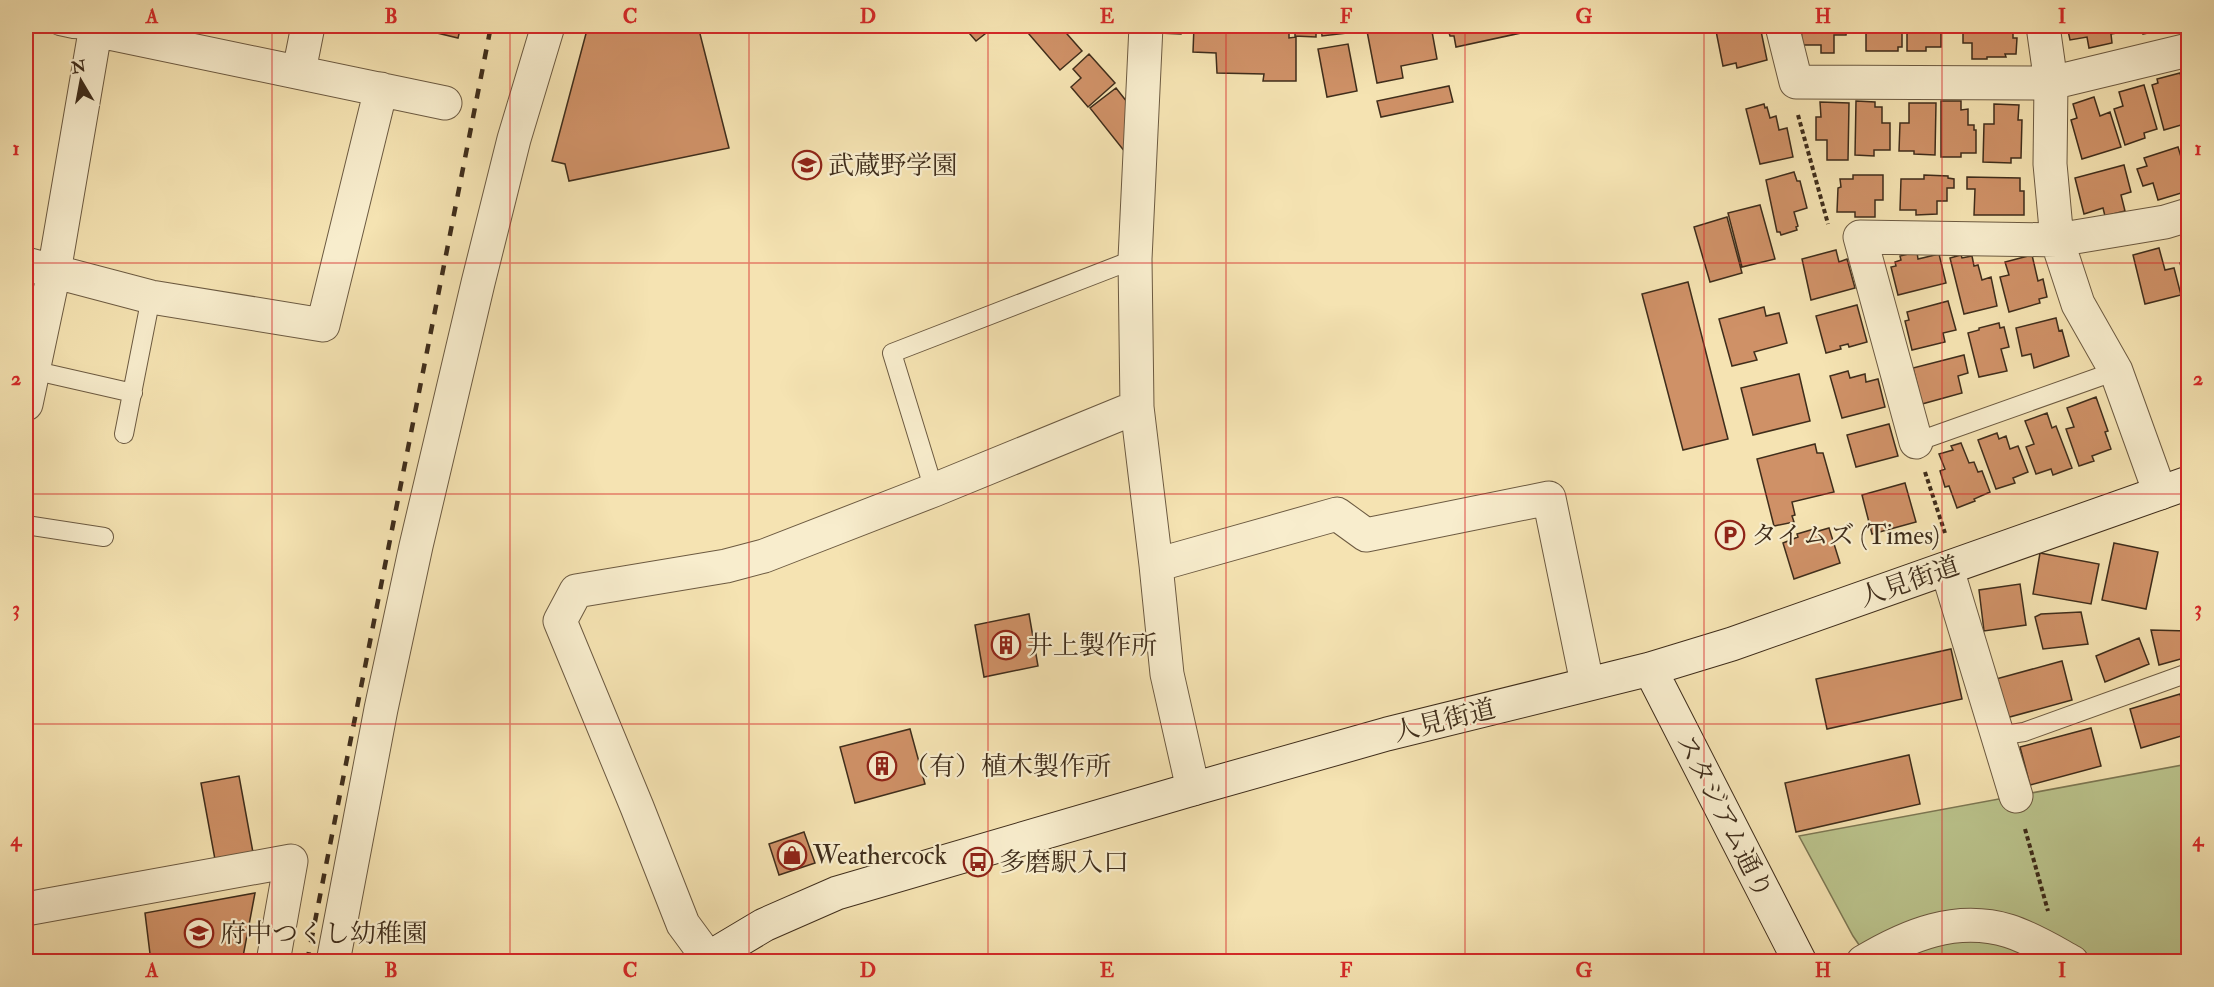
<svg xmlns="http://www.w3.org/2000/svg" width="2214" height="987" font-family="'IM FELL Double Pica','Noto Serif JP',serif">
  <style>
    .green { fill: #bbc48d; stroke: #7d7854; stroke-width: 1.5 }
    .building { fill: #cf9167; stroke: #3f2d1b; stroke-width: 1.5 }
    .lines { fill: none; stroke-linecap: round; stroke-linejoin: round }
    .lane-casing { stroke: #6c5a41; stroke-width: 20 }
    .street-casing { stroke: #6c5a41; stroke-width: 35 }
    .secondary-casing { stroke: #3f2d1b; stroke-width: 35 }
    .path { stroke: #3f2d1b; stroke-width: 4; stroke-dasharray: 4.5 3; stroke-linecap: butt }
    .lane { stroke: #f8edcd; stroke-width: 18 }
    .street { stroke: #f8edcd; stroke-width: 33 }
    .secondary { stroke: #f8edcd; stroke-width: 33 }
    .rail { stroke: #3f2d1b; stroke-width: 4.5; stroke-dasharray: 10 10; stroke-linecap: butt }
    .grid { fill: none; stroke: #d62828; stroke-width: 1.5; stroke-opacity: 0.55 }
    .labels { text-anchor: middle; stroke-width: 4.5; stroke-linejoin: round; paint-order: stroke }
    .poi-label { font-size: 26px; fill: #3f2d1b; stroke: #f8edcd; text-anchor: start }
    .street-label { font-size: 26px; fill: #3f2d1b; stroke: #f8edcd }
    .neatline { fill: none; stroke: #d62828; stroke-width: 2 }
    .grid-label { font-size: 20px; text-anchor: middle; font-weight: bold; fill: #d62828 }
  </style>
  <rect width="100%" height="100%" fill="#f5e3b2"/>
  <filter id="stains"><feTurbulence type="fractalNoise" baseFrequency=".00333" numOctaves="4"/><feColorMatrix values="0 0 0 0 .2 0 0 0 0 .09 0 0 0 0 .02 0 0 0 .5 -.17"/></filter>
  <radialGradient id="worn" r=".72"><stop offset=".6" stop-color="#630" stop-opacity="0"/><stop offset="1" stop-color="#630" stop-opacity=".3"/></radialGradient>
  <!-- green -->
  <path class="green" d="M2188,764v197h-318l-17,-25 -54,-100z"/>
  <!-- building -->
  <path class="building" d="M408,26h53l-3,12z
    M588,26h110l31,122 -160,33 -4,-17 -13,-3z
    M963,26h32l-19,15z
    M1022,26h38l22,25 -22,19z
    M1159,26h23l-1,8 -22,-1z
    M1194,26h95v12l7,-1v44h-33l1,-7 -47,-1 -1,-20 -23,-1z
    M1295,26h21v11l-21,-1z
    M1321,26h33l1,6 -33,4z
    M1366,26h65l6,33 -36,7 2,12 -26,5z
    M1447,26h82l1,5 -74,16 -2,-11h-4z
    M1715,26h24l1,2 20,-2 7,34 -30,8 -1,-5 -13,3z
    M1802,26h45l-1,9h-12v18h-13v-8h-20z
    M1858,26h42v6h2v15h-4v4h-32v-19h-8z
    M1907,26h46v3l-5,-1 -1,5h-6v14h-15v4h-19z
    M1963,26h50v12h4l-1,16h-11l1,3h-19v2h-15v-16h-9z
    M2067,26h55l1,6 -12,2 1,9 -23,5 -2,-11 -17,3z
    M2141,26h38l-36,8z
    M1348,44l9,47 -30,6 -9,-48z
    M1089,54l26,29 -27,24 -17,-20 10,-9 -8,-9z
    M2180,73l4,14 4,-1v37l-24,7 -12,-45 6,-2 -1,-4z
    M2144,85l13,44 -13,4 1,5 -20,7 -11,-36 9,-3 -4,-14z
    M1449,86l4,16 -72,15 -4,-16z
    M1116,88l15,19 -6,45 -35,-44z
    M2094,97l6,19 10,-4 11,35 -39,12 -11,-39 6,-2 -4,-14z
    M1856,101l19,1v5h7v16h8v27h-16v6l-19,-1z
    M1941,101h20v9l7,-1v16h6v5h2v23h-15v4h-20z
    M1820,102l29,1 -1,57h-21v-20h-11v-23h5z
    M1909,103h27l-1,52 -21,-1v-3h-15l1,-28h9z
    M1764,104l1,4 2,-1 3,11 6,-2 3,14 8,-2 6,29 -33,7 -14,-55z
    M1994,104l25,1 -1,15h4l-1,38h-10v5l-28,-1 1,-38h10z
    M2178,147l10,33v11l-30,9 -5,-17 -10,3 -6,-17 10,-3 -3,-8z
    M2124,165l7,27 -10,3 4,16 -20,5 -2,-8 -19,6 -9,-36z
    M1794,172l3,9h3l7,27 -13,4 4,14 -2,1 1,3 -16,5 -1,-3h-3l-11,-52z
    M1853,175h30v25h-8v17h-20v-5h-18l1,-24 3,-1 -1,-8h13z
    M1924,175l24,1v2l6,1v9h-7v13h-10v13l-21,1v-5h-16l1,-31h23z
    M1967,177l53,1v13h4v24h-50l1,-26h-8z
    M1760,205l15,54 -33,8 -14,-54z
    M1727,217l15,56 -32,9 -16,-55z
    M2188,240v52l-8,-29 7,-3 -5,-18z
    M2159,248l6,22 9,-2 7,27 -36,9 -12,-49z
    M1836,250l3,12 8,-3 8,29 -44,12 -9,-41z
    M1917,252l1,7 21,-5 7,29 -48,12 -7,-28 5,-1 -1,-4 6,-2 -1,-4z
    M1961,255l1,3 10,-2 2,10 4,-1 4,15 9,-3 6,29 -33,8 -14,-56z
    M2032,255l6,26 5,-2 4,18 -8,2 1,4 -31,9 -9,-35 9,-2 -4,-13z
    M1688,282l40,157 -45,11 -41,-156z
    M1948,301l8,29 -13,3 2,9 -33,8 -7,-29 4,-1 -2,-8z
    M1857,305l10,37 -18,5 -1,-3 -8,2 1,3 -15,4 -10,-37z
    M1764,307l2,9 13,-3 8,30 -33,9 3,8 -25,6 -13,-47z
    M2056,318l3,13 3,-1 7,26 -35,12 -3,-14 -9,2 -6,-28z
    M1999,323l1,5 4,-1 5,20 -8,2 6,22 -28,6 -11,-44 11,-3v-2z
    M1964,355l4,18 -10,3 4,17 -40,11 -9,-36z
    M1848,371l2,7 15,-4 1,8 12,-3 7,28 -43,11 -12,-42z
    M1799,374l11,47 -57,14 -12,-47z
    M2096,397l12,34 -3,1 6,17 -19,7 2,5 -15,5 -13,-37 8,-2 -7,-19z
    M2047,413l5,15 4,-2 16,42 -19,7 -2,-6 -15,5 -10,-27 8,-3 -9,-23z
    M1889,424l9,32 -42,11 -9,-32z
    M1997,433l2,6 7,-3 4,13 8,-3 10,26 -15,6 2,5 -19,6 -18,-49z
    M1961,443l8,20 5,-1 4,10 4,-1 8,21 -16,7 1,2 -18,7 -8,-22 -4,1 -5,-16 5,-2 -6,-15 14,-4 -2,-4z
    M1815,444l2,9h6l11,39 -42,10 3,13 -3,1 2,6 -20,4 -17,-67z
    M1905,483l11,39 -44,12 -10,-39z
    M1829,528l11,35 -46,16 -11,-36 15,-6 -1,-3 17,-5 1,3z
    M2114,543l44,9 -12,57 -44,-9z
    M2040,553l59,11 -8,40 -58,-10z
    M2020,584l6,41 -42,6 -5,-41z
    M2081,612l7,32 -45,5 -8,-32 6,-3z
    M1029,614l9,52 -54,11 -9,-52z
    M2151,630l37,1v26l-29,8z
    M2139,638l10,26 -44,18 -9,-26z
    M1951,649l11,50 -135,30 -11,-50z
    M2062,661l10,39 -66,18 -10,-39z
    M2180,694l8,31v9l-47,14 -11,-39z
    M2091,728l10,38 -71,19 -10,-38z
    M910,729l15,55 -70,19 -15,-56z
    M1909,755l11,49 -124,28 -11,-49z
    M239,776l15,82 -38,7 -15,-82z
    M804,832l11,31 -36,12 -10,-31z
    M255,893l-13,69h-91l-6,-49z"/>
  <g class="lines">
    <!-- lane casing -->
    <g class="lane-casing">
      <path id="lane" d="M59,26l14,3 22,1
        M32,370l101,23
        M124,434l27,-137
        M1916,442l200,-71
        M934,490l-42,-137 243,-94
        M26,525l78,12
        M1998,736l26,-4 164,-59"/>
    </g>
    <!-- street casing -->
    <g class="street-casing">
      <path id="street" d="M1146,26l-11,233 2,148 19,158 11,109 26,115
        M1782,26l14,56 255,1 137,-33
        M2043,26l8,57 -1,81 7,76 21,64 38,67 44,122
        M95,30l350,73
        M299,71l9,-45
        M26,264l125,33 172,28 58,-236
        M26,404l28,-132 42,-246
        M1916,442l-56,-205 197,3 108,-18 23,-7
        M1156,565l181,-51 29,21 183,-37 38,185
        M1947,569l69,227
        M26,909l265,-48 -18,101
        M708,958l-25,-34 -46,-117 -77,-186 16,-30 150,-25 38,-10 170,-66 203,-83
        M333,962l48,-253 35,-163 62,-263 36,-144 34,-113
        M1863,962c45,-27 93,-47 146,-31 22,7 43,20 63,31"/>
    </g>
    <!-- secondary casing -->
    <g class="secondary-casing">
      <path id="secondary" d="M1650,669l150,293
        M702,962l62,-37 73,-32 356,-104 194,-55 263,-65 82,-25 456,-161"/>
    </g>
    <!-- path -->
    <path class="path" d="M1798,115l30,109
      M1925,472l20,61
      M2025,829l23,82"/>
    <!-- lane -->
    <use href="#lane" class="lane"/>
    <!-- street -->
    <use href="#street" class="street"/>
    <!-- secondary -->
    <use href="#secondary" class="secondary"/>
    <!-- rail -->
    <path class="rail" d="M307,962l184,-936"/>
  </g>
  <!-- grid -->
  <path class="grid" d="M272,26v936M510,26v936M749,26v936M988,26v936M1226,26v936M1465,26v936M1704,26v936M1942,26v936M26,263h2162M26,494h2162M26,724h2162"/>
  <!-- icons -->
  <defs>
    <g id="school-ring" transform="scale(1.5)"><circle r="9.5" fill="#f8edcd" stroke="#8f2418" stroke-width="1.5"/><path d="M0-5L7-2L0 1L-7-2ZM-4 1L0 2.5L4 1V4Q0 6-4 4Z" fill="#8f2418"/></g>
    <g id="parking-ring" transform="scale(1.5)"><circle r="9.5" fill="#f8edcd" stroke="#8f2418" stroke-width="1.5"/><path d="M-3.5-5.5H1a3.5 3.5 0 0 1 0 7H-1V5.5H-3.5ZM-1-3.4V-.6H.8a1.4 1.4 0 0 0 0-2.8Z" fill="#8f2418"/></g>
    <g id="building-ring" transform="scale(1.5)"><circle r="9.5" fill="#f8edcd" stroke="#8f2418" stroke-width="1.5"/><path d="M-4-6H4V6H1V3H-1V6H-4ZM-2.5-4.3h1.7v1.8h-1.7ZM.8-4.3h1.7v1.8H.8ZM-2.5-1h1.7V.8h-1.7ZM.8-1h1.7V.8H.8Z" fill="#8f2418"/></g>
    <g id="shop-ring" transform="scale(1.5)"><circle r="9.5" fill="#f8edcd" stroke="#8f2418" stroke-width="1.5"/><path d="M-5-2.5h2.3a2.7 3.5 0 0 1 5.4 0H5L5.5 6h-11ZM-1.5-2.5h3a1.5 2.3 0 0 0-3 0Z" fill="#8f2418"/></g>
    <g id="bus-ring" transform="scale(1.5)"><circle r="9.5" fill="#f8edcd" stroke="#8f2418" stroke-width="1.5"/><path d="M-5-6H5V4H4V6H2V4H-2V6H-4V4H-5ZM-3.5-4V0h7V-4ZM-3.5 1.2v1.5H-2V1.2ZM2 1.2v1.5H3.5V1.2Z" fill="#8f2418"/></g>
  </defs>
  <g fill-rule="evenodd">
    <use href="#school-ring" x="807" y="165"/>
    <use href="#parking-ring" x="1730" y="535"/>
    <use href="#building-ring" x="1006" y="645"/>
    <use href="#building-ring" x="882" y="766"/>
    <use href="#shop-ring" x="792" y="855"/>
    <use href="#bus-ring" x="978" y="862"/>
    <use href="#school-ring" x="199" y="933"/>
  </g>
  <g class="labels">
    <!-- poi labels -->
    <g class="poi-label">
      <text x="828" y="174">武蔵野学園</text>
      <text x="1751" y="544">タイムズ (Times)</text>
      <text x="1027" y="654">井上製作所</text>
      <text x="903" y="775">（有）植木製作所</text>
      <text x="813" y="864">Weathercock</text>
      <text x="999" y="871">多磨駅入口</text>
      <text x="220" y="942">府中つくし幼稚園</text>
    </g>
    <!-- street labels -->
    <g class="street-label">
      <text transform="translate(1909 581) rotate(-19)" y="9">人見街道</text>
      <text transform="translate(1444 720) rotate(-14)" y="9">人見街道</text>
      <text transform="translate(1725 816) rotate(63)" y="9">スタジアム通り</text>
    </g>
  </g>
  <!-- margin -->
  <rect width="2214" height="987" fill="none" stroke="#f5e3b2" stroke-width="66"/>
  <!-- north arrow -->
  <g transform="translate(81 81) rotate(350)" stroke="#f8edcd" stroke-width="4.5" paint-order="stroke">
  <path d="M0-4.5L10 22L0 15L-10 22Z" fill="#3f2d1b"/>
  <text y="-9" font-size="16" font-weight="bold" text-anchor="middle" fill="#3f2d1b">N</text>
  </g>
  <rect x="33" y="33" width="2148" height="921" class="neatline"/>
  <g class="grid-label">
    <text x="152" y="23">A</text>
    <text x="391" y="23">B</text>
    <text x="630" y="23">C</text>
    <text x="868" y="23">D</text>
    <text x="1107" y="23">E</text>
    <text x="1346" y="23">F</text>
    <text x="1584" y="23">G</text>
    <text x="1823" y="23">H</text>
    <text x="2062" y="23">I</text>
    <text x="16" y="155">1</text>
    <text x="2198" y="155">1</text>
    <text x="16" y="385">2</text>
    <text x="2198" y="385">2</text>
    <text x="16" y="615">3</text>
    <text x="2198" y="615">3</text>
    <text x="16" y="846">4</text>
    <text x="2198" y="846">4</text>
    <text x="152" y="977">A</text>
    <text x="391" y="977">B</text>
    <text x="630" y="977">C</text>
    <text x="868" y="977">D</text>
    <text x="1107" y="977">E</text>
    <text x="1346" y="977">F</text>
    <text x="1584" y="977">G</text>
    <text x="1823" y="977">H</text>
    <text x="2062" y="977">I</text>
  </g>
  <rect width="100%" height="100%" filter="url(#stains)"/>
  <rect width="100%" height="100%" fill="url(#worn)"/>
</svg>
